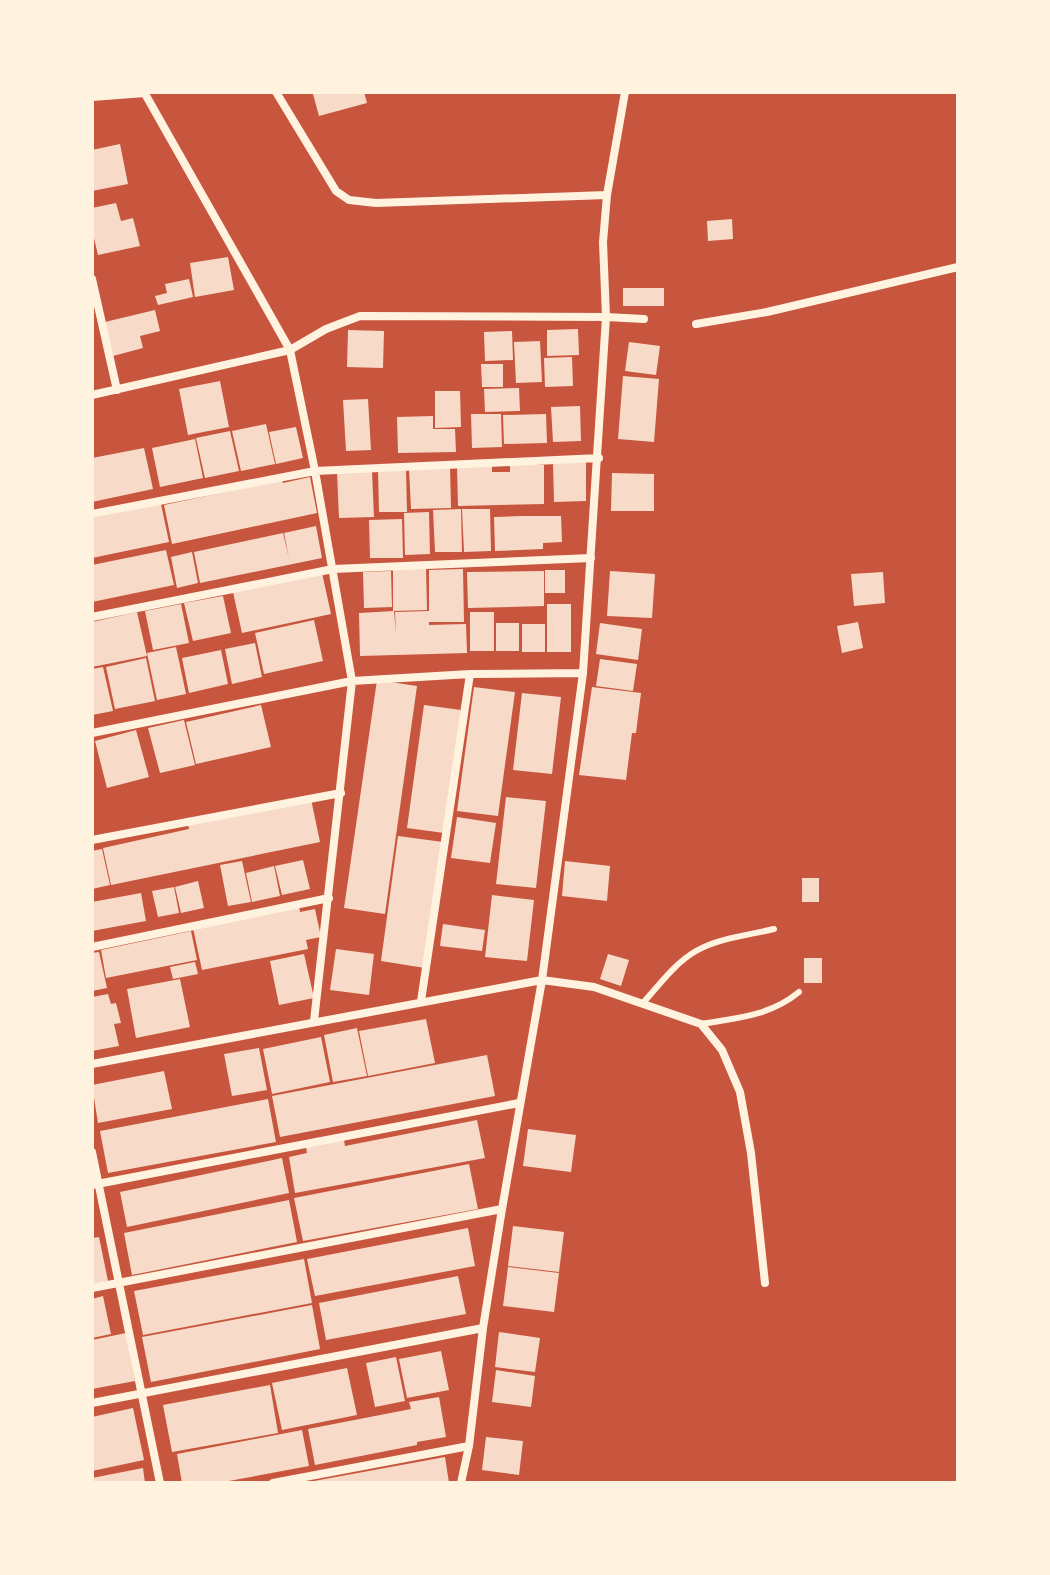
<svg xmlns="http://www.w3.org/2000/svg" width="1050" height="1575" font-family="Barlow,sans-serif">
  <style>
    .building { fill: #f7dbc8 }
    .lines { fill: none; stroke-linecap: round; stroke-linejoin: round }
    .service { stroke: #fff3e0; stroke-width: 6 }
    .minor { stroke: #fff3e0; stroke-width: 8 }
  </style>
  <rect width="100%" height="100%" fill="#c8553d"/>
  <!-- building -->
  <path class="building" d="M320,92h44l3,11 -48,13 -6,-22z
    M120,144l8,40 -36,7v-41z
    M116,203l5,18 12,-3 7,28 -42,9 -6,-25v-22z
    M732,219l1,20 -25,2 -1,-20z
    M228,257l6,33 -39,7 -5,-34z
    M189,279l4,18 -35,8 -3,-9 12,-3 -2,-9z
    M623,288h41v18h-41z
    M155,310l5,21 -20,5 3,12 -30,8 -8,-34z
    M578,329l1,26 -32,1v-26z
    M348,330l36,1 -1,37 -36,-1z
    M512,331l1,29 -28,1 -1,-29z
    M540,341l2,41 -26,1 -2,-41z
    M629,342l31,4 -4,29 -31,-4z
    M572,357l1,29 -28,1 -1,-29z
    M481,364h22v23h-21z
    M623,376l36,3 -5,63 -36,-3z
    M220,381l9,46 -41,8 -9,-46z
    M519,388l1,23 -35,1 -1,-23z
    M435,391h25l1,36 -26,1z
    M368,399l3,51 -25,1 -3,-51z
    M580,406l1,35 -28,1 -2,-35z
    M471,414h30l1,33 -30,1z
    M546,414l1,29 -43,1 -1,-29z
    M433,416v13h22l1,23 -58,1 -1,-36z
    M266,424l9,40 -34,7 -9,-40z
    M296,427l7,31 -27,6 -7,-32z
    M230,431l9,40 -34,7 -9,-40z
    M195,439l8,39 -43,9 -8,-39z
    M144,448l9,41 -61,13v-44z
    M586,462v39l-32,1 -1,-39z
    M492,464v8h18v-7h34v39l-86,2 -1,-41z
    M450,467l1,41 -40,1 -2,-40z
    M406,469l1,43h-28l-1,-42z
    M372,471l2,46 -35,1 -2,-46z
    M612,473l42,1v37h-43z
    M310,477l7,36 -145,31 -8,-39 118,-25 1,3z
    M161,504l8,38 -77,16v-40z
    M461,509l1,43h-27l-2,-42z
    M462,509h28l1,42 -27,1z
    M429,512l1,42 -25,1 -1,-42z
    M522,516h39l1,26 -19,1v6l-48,2 -1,-34z
    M402,519l1,39h-33l-1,-38z
    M316,526l6,32 -122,25 -6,-31 89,-19 6,25 -5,-25z
    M166,550l8,35 -82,17v-37z
    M192,552l6,31 -21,5 -6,-31z
    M426,566l1,44 -34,1v-44z
    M463,569l1,53h-35v3l37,-1 1,29 -107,3 -1,-43 35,-2 2,23 -1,-22 34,-1v-41z
    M545,570h20v23h-20z
    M391,571l1,36 -28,1 -1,-36z
    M544,571v35l-76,2 -1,-36z
    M610,571l45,3 -3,44 -45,-2z
    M883,572l2,31 -31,3 -3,-32z
    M322,573l9,41 -89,19 -9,-41z
    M223,596l8,37 -38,8 -9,-38z
    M181,604l8,39 -36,7 -8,-39z
    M547,604h24v48h-24z
    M137,612l10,44 -55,11v-45z
    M470,612h24v39h-24z
    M314,620l9,41 -59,13 -9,-41z
    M858,622l5,26 -21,5 -5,-27z
    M496,623h23v28h-23z
    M600,623l42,6 -4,31 -42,-6z
    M522,624h23v28h-23z
    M255,643l7,34 -30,7 -7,-35z
    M176,647l10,47 -29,6 -10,-47z
    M221,650l7,34 -39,9 -7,-35z
    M146,658l9,43 -40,8 -9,-42z
    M600,659l37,5 -4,27 -37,-5z
    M103,667l10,44 -21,4v-46z
    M377,680l40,6 -32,228 -41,-6z
    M474,687l41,5 -17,124 -41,-5z
    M592,687l49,6 -5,40h-4l-6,47 -47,-5z
    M522,693l39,4 -9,77 -39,-4z
    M261,705l10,42 -75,17 -10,-42z
    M424,705l37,5 -17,123 -37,-5z
    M184,720l11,45 -35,8 -12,-45z
    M136,730l13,47 -42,11 -12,-47z
    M506,797l40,4 -10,87 -40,-4z
    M311,799l9,43 -209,43 -8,-37 86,-19 -1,-5z
    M457,817l39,6 -6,40 -39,-5z
    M398,836l45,6 -18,126 -44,-7z
    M102,849l8,36 -18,4v-38z
    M303,860l7,29 -28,6 -7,-29z
    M242,861l9,41 -23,4 -8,-41z
    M565,861l45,5 -3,35 -45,-5z
    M274,866l6,30 -28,6 -6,-29z
    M802,878h17v24h-17z
    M198,881l6,27 -23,5 -6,-26z
    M174,887l5,26 -21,4 -6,-26z
    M141,893l5,28 -54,10v-29z
    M492,895l42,5 -7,61 -42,-4z
    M299,906l1,6 15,-3 6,28 -15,3 2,9 -106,21 -9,-42z
    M443,924l42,6 -3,21 -42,-5z
    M191,931l6,29 -91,18 -5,-28z
    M336,949l38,5 -5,41 -39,-5z
    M99,952l8,36 -15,3v-38z
    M304,954l10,44 -35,7 -9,-44z
    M608,954l21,6 -8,26 -21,-7z
    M804,958h18v25h-18z
    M195,962l3,12 -25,5 -3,-12z
    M180,979l10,48 -54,11 -9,-49z
    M108,994l3,10 5,-1 5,20 -7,1 5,22 -27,5v-54z
    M426,1019l9,44 -67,13 -9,-45z
    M357,1028l10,48 -34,6 -9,-47z
    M321,1037l9,45 -58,12 -9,-45z
    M259,1048l8,42 -35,6 -8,-42z
    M487,1055l8,41 -215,41 -8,-41z
    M164,1071l8,38 -74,14 -6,-38z
    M268,1099l8,43 -168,31 -8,-42z
    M477,1120l8,38 -190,35 -6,-36 18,-4 -1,-6 38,-7 1,6z
    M528,1129l48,6 -5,37 -48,-6z
    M282,1158l7,35 -162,34 -7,-35z
    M469,1164l9,45 -175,32 -9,-43z
    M289,1200l8,42 -165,33 -8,-42z
    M513,1226l51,6 -5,40 -51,-6z
    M468,1228l7,38 -160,30 -8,-37z
    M99,1237l9,44 -16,4v-47z
    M304,1259l8,44 -169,32 -9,-44z
    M508,1267l51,6 -5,39 -51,-6z
    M458,1276l8,38 -140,26 -7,-37z
    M103,1296l8,38 -19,4v-39z
    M312,1305l8,44 -169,33 -9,-45z
    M499,1332l41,6 -5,34 -40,-5z
    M126,1333l9,48 -43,8v-49z
    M441,1351l8,39 -42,8 -8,-39z
    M396,1357l9,44 -30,6 -9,-44z
    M347,1368l10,47 -75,15 -10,-47z
    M496,1370l39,6 -4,31 -39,-5z
    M270,1385l8,48 -106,19 -9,-47z
    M439,1397l7,40 -29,5v3l-102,20 -7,-36 103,-20 -2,-7z
    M133,1408l11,52 -52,11v-54z
    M302,1430l7,36 -91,17h-36l-5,-29z
    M486,1437l37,4 -4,34 -37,-5z
    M445,1457l4,26h-135v-2z
    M143,1468l2,15h-53v-5z"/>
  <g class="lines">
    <!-- service -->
    <path class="service" d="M643,1003c16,-18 32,-40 53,-52 22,-13 53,-16 78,-22
      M701,1024c36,-6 69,-8 98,-32"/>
    <!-- minor -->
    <path class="minor" d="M144,92l146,258 36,-21 34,-13 246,1 -23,356 -41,307 -40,229 -19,119 -14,118 -8,37
      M276,92l60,99 13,9 27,3 231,-8
      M625,92l-18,103 -4,47 3,75 38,2
      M92,97l53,-4
      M92,279l25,111
      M696,324l71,-12 191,-45
      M92,395l198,-45 25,121 37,210 -38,340
      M92,514l223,-43 284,-13
      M92,617l241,-48 258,-11
      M92,733l260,-52 118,-7 113,-1
      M92,840l249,-47
      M92,947l237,-49
      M421,1001l49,-327
      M92,1064l450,-84 52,7 107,37 21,26 18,42 11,61 14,130
      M92,1152l68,331
      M92,1185l427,-82
      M92,1288l410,-79
      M92,1403l391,-75
      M273,1483l196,-37"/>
  </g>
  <!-- border -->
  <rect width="1050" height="1575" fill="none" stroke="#fff3e0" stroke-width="188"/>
</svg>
